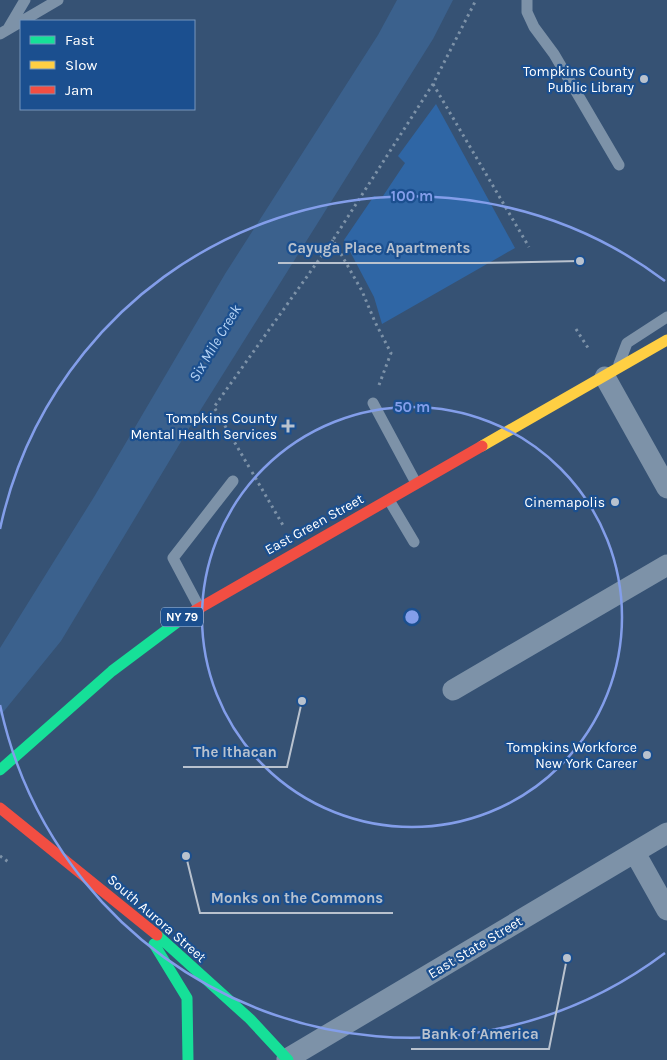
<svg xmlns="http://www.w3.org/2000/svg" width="667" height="1060" font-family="Karla,sans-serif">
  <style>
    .green { fill: #2f66a5 }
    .water { fill: #3b618d }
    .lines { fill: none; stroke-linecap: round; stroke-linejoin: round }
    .path { stroke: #7d92a8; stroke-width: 3; stroke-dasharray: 2.5 4; stroke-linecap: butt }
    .lane { stroke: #7d92a8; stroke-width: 11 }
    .street { stroke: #7d92a8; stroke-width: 21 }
    .fast { stroke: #16e098; stroke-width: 11 }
    .slow { stroke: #ffcf43; stroke-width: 11 }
    .jam { stroke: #f24e42; stroke-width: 11 }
    .ring { fill: none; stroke: #839eea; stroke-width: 2.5 }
    .poi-dot { fill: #b9c2ce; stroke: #1b4f8f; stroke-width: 2 }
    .labels { text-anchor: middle; stroke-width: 4.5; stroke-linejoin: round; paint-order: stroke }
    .shield { fill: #1b4f8f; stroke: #bbcadd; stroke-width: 1 }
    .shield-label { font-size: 12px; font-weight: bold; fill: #fff }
    .poi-label { font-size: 14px; fill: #fff; stroke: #1b4f8f; text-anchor: end }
    .street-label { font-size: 14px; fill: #fff; stroke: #1b4f8f }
    .water-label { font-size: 15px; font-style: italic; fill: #b5d3f5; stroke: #1b4f8f }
    .centre { fill: #839eea; stroke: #1b4f8f; stroke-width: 2.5 }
    .ring-label { font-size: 15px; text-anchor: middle; font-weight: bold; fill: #839eea; stroke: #1b4f8f; stroke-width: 4.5; stroke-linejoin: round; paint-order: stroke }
    .leader { fill: none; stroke: #b9c2ce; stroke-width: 2 }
    .callout-dot { fill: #b9c2ce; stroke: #1b4f8f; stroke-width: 2 }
    .callout-label { font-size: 15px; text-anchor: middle; font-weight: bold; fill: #b9c2ce; stroke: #1b4f8f; stroke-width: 4.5; stroke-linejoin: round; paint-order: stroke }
  </style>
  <rect width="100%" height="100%" fill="#365274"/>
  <!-- green -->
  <path class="green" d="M436,104l79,144 -133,76 -8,-27 -30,-57 30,-44 7,3 24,-36 -7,-7z"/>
  <!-- water -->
  <path class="water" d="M397,0h56l-20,39 -245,391 -127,211 -61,75v-68l94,-151 131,-223 153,-239z"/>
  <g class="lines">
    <!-- path -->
    <path class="path" d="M433,84l96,163
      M576,329l14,22
      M379,385l12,-32 -16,-31 -13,-31 -29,-51 100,-156 43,-84
      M249,467l-35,-60 119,-167
      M252,472l32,55
      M0,856l10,7"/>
    <!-- lane -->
    <path class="lane" d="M527,0v12l7,15 20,27 65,111
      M9,27l16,-27
      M0,34l58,-34
      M619,364l8,-21 40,-26
      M373,403l43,80
      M389,500l25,42
      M199,607l-26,-49 60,-77"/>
    <!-- street -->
    <path class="street" d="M605,377l62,111
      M453,690l214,-125
      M635,853l32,57
      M287,1059l380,-226"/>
    <!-- fast -->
    <path class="fast" d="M0,770l112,-99 72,-54
      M157,935l93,84 38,41
      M154,944l33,54 1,62"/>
    <!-- slow -->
    <path class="slow" d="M482,446l185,-106"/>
    <!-- jam -->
    <path class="jam" d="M184,617l298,-171
      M0,808l157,127"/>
  </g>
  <!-- distance rings -->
  <g class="ring">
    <circle cx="412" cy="617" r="210"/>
    <path d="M665 953A421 421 0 0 1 0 705M0 529A421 421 0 0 1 665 281"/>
  </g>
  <!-- markers -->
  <g class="poi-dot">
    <circle cx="644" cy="79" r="5"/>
    <path d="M285.5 418.5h5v5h5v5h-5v5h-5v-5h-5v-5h5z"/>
    <circle cx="615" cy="502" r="5"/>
    <circle cx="647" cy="755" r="5"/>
  </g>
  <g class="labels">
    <!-- shield labels -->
    <rect class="shield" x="161" y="607.5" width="42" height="19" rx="4"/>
    <g class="shield-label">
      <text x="182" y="621">NY 79</text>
    </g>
    <!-- poi labels -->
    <g class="poi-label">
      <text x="634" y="76">Tompkins County<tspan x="634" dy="16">Public Library</tspan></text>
      <text x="277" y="423">Tompkins County<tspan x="277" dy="16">Mental Health Services</tspan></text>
      <text x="605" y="507">Cinemapolis</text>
      <text x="637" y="752">Tompkins Workforce<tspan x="637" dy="16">New York Career</tspan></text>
    </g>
    <!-- street labels -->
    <g class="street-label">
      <text transform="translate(314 524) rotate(-29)" y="5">East Green Street</text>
      <text transform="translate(157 918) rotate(41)" y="5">South Aurora Street</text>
      <text transform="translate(475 947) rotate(-31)" y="5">East State Street</text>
    </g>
    <!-- water labels -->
    <g class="water-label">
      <text transform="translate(215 343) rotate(-59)" y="5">Six Mile Creek</text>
    </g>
  </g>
  <circle cx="412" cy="617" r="8" class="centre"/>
  <g class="ring-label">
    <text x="412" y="201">100 m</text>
    <text x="412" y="412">50 m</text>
  </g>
  <!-- callouts -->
  <path class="leader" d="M580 261L480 263H278M302 701L287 767H183M186 856L200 913H393M567 958L549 1049H411"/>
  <g class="callout-dot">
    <circle cx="580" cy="261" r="5"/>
    <circle cx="302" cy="701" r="5"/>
    <circle cx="186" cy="856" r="5"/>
    <circle cx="567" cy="958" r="5"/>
  </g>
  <g class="callout-label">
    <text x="379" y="253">Cayuga Place Apartments</text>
    <text x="235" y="757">The Ithacan</text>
    <text x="297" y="903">Monks on the Commons</text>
    <text x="480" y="1039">Bank of America</text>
  </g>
  <!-- legend -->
  <rect x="20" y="20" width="175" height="90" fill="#1b4f8f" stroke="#7695bc"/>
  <rect x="30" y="36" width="25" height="8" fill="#16e098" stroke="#7695bc"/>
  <text x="65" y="45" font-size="15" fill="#ffffff">Fast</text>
  <rect x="30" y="61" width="25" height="8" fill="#ffcf43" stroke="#7695bc"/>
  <text x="65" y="70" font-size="15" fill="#ffffff">Slow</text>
  <rect x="30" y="86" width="25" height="8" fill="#f24e42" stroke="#7695bc"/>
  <text x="65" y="95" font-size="15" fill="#ffffff">Jam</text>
</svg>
